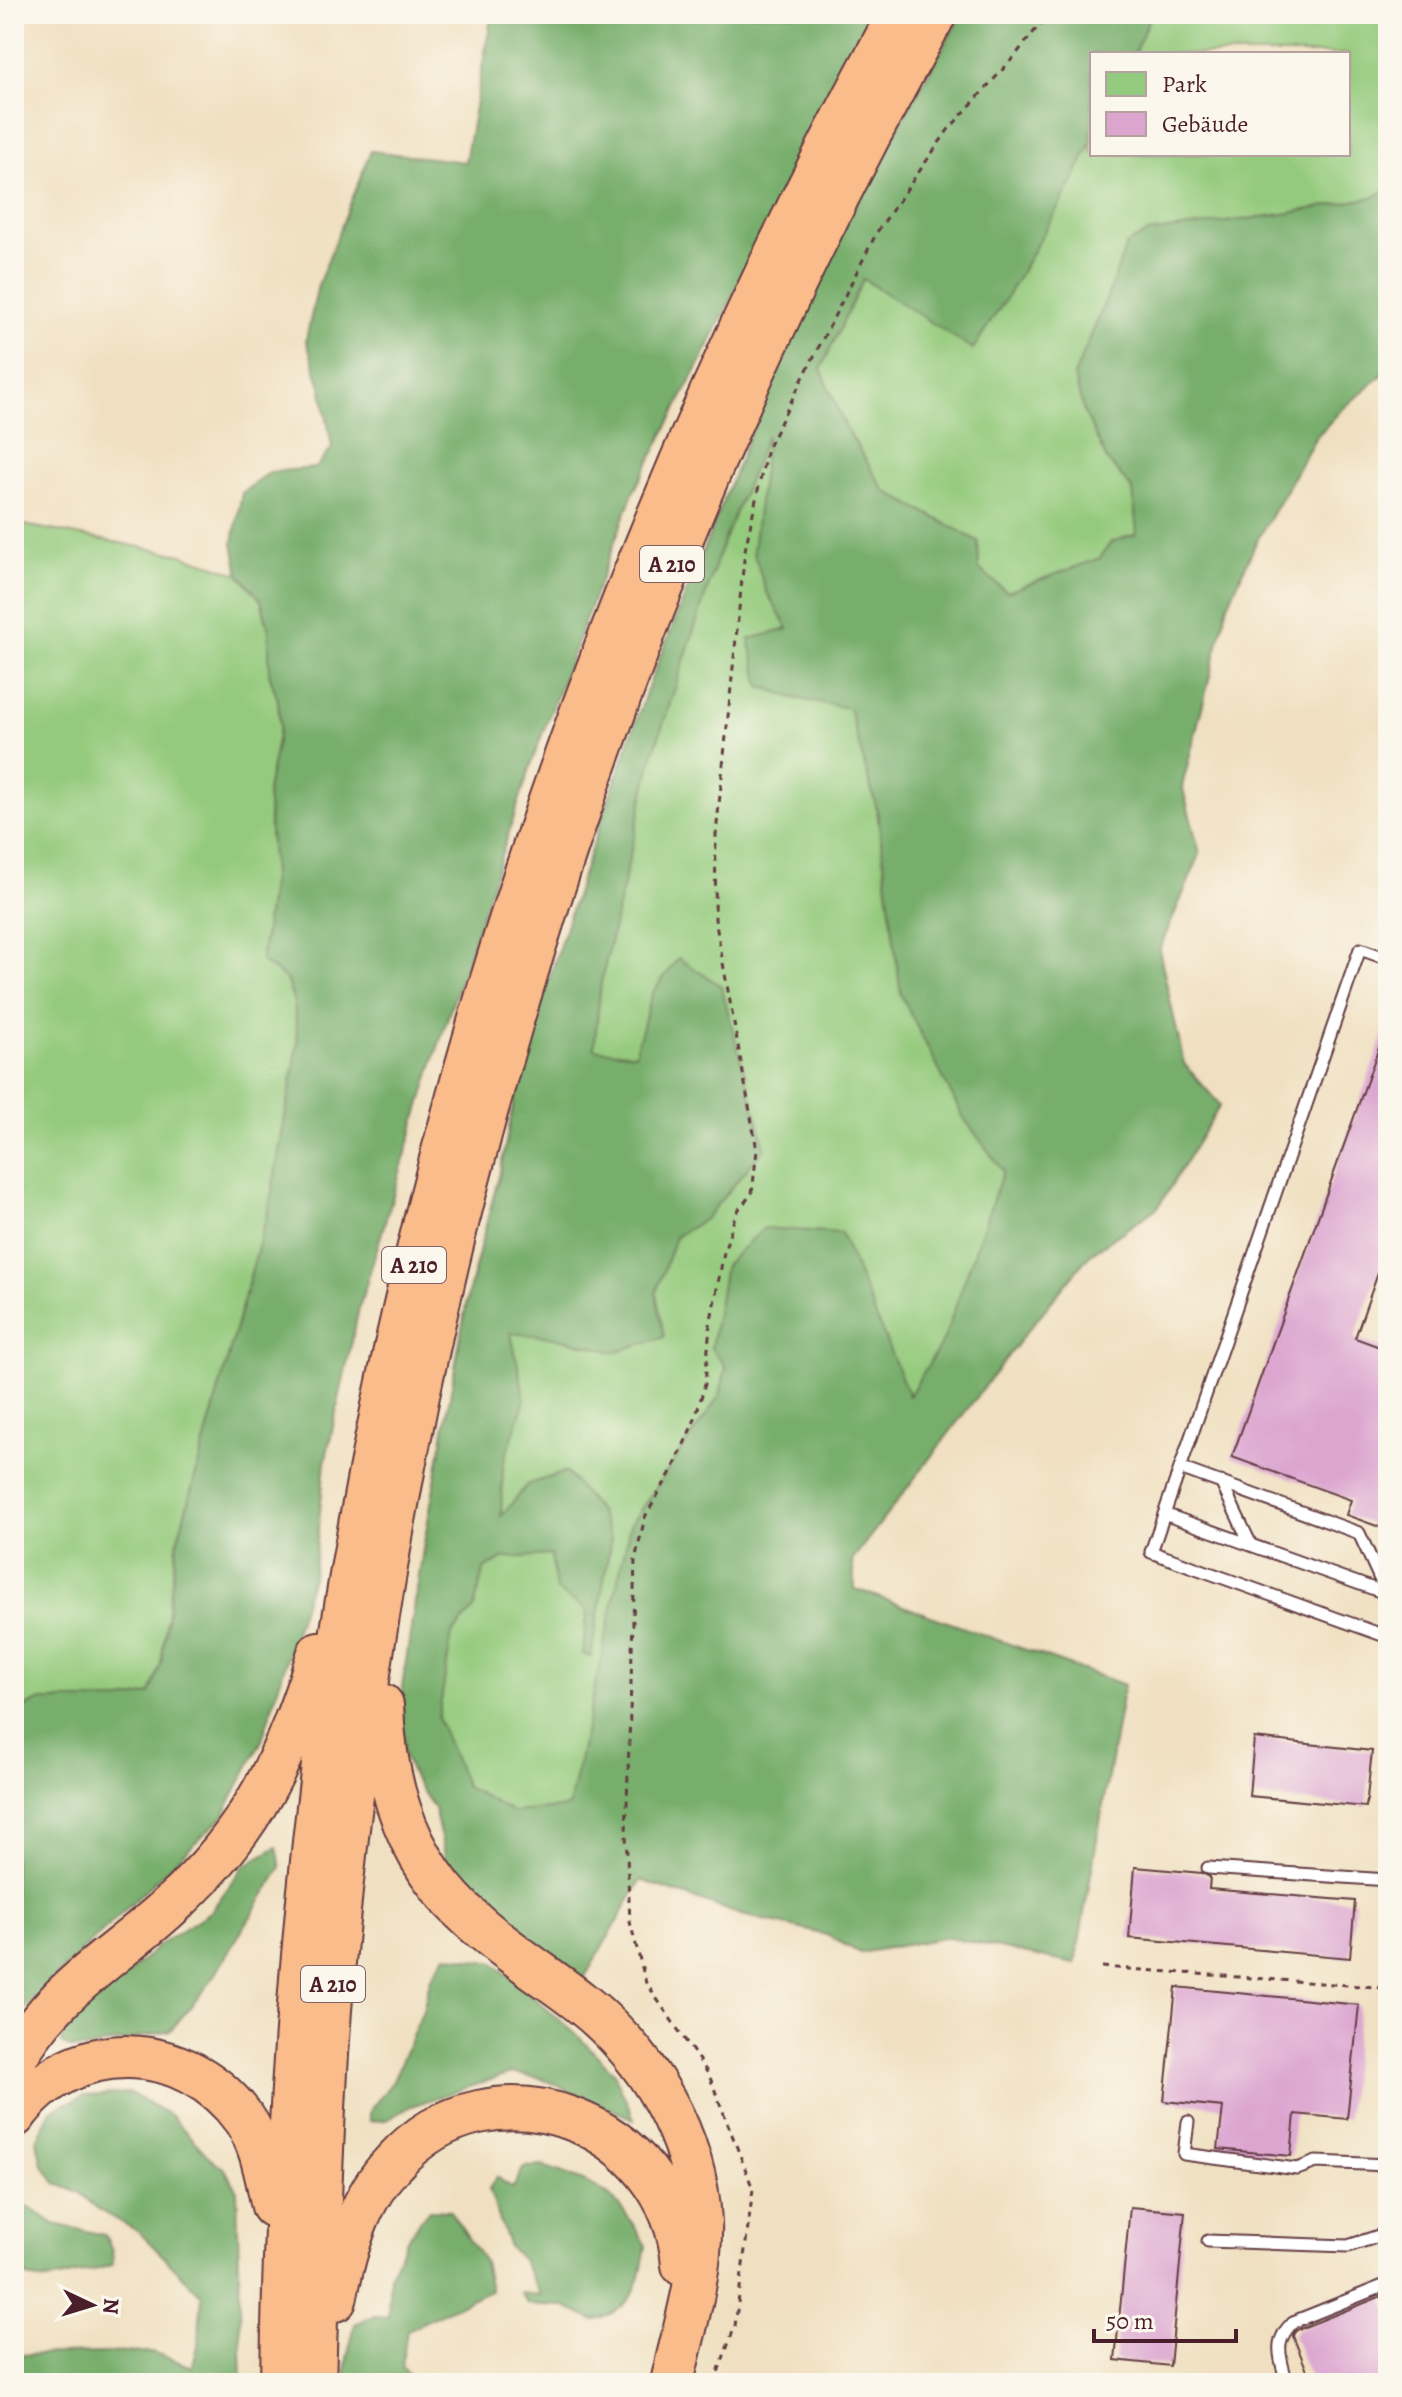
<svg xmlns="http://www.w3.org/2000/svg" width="1402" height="2397" font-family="Alegreya,serif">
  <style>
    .green { fill: #94ca7d; stroke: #6f7454; stroke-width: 2; fill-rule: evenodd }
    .forest { fill: #77ae6c; stroke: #60664c; stroke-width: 2; fill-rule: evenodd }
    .building { fill: #dca5d0 }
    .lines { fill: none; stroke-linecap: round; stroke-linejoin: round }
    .service-casing { stroke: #633c42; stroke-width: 15 }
    .motorway-casing { stroke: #633c42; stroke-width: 46 }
    .path { stroke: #633c42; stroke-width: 3; stroke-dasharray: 6 6; stroke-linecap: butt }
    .service { stroke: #fff; stroke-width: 11 }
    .motorway { stroke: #fabc8b; stroke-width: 42 }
    .labels { text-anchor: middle; stroke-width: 7; stroke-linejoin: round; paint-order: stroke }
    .shield { fill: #fbf7ec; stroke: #7f6065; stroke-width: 2 }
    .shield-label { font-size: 22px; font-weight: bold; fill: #4a1f2b }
  </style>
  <rect width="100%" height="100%" fill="#fbf7ec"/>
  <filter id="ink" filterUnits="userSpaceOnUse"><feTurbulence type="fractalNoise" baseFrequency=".0125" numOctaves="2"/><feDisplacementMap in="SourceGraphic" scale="16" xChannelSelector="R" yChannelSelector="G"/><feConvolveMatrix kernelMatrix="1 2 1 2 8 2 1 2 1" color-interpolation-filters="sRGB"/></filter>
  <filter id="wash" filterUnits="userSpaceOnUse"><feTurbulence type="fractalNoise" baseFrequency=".006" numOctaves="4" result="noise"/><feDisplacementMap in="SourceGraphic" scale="32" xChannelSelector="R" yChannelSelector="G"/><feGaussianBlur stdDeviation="1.8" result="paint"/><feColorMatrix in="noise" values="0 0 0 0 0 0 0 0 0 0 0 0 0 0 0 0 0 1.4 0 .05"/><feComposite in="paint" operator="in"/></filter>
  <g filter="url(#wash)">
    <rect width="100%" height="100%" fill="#f0e0c1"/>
    <!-- green -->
    <path class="green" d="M962,14h426v356l-47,40 -26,28 -59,104 -28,62 -46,182 18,68 -41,96 25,114 36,41 -62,102 -69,48 -66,81 -171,224 3,29 269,96 -49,279 -127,-27 -88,16 -33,-18 -88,-21 -98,-34 -58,100 -98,-75 -39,-46 -12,-51 -19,-28 -13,-92 22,-144 44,-249 32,-123 22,-107 59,-186 66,-189 129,-320 86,-179zM1092,54h256v100h-256z
      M14,523l168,32 57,19 22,26 8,30v43l9,27 2,26 -13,65 6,80 -12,90 25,18 8,23 4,41 -28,161 -92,335 -17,125 -11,30 -28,6h-80l-28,11v-798l5,-16 -5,-9z"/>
    <!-- forest -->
    <path class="forest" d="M492,14h381l-70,137 -104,214 -66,128 -100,266 -97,294 -77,255 -34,155 -11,107 -52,170 -39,76 -168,161 -41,43v-309l28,-11h80l28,-6 11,-30 17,-125 92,-335 28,-161 -4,-41 -8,-23 -25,-18 12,-90 -6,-80 13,-65 -2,-26 -9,-27v-43l-8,-30 -22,-26 -6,-31 9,-50 28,-21 46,-4 16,-20 -10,-59 -16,-49 12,-55 53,-134 94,11z
      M962,14h189l-17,40h-42v87l-20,42 -67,117 -32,49 -110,-70 -42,90 24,57 39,64 94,51 1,28 28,23 93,-34 11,-16 26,-8 -4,-44 -26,-30 -23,-48 -10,-36 37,-88 15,-43 21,-12 143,-20 84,-16 14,-8v181l-47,40 -26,28 -59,104 -28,62 -46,182 18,68 -41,96 25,114 36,41 -62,102 -69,48 -66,81 -171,224 3,29 269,96 -49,279 -127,-27 -88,16 -33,-18 -88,-21 -98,-34 -58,100 -98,-75 -39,-46 -12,-51 -19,-28 -11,-24 -2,-68 22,-144 44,-249 32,-123 22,-107 59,-186 66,-189 129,-320 86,-179zM767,435l-14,116 13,40 22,38 -39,10 11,47 34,12 55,10 28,102 24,185 62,122 40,54 -59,168 -35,57 -68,-163 -77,-5 -39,37 -14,83 15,19 -6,28 -90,130 -61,282 -56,5 -47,-25 -28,-68 14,-85 22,-25 10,-40 21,-11 46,-3 5,35 31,20 -4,44 8,3 20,-118 -12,-28 -33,-39 -38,12 -27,32 2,-52 22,-64 -14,-67 43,4 61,15 49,-15 -8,-44 19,-56 30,-18 60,-71 -44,-162 -43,-28 -26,36 -17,60 -41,-5 7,-66 51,-225 70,-213z
      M277,1847l4,21 -75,120 -36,43 -87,18 -13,-1 -9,-5 2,-12 11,-14 40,-30 44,-41 53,-35 33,-45z
      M446,1955l48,8 85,74 35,36 20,46 -94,-41 -29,-5 -100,33 -25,14 -17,1v-10l24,-30 30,-70 7,-31z
      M130,2093l40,22 38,41 17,13 12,22 5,192h-228v-28l138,-3 40,15 6,-21 4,-51 -63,-63 -41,-23 -18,-16 -23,-9 -15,-20 -5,-24 14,-30 33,-14z
      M543,2166c20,7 54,18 70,33 13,13 24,31 33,47 -7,39 -10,61 -51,75l-32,-15 -35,-2 -8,-11 20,2 -18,-36 -13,-12 -20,-58 7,-12 17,11 11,-21z
      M30,2207l24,17 51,11 7,15 1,14c-11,5 -20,6 -32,9 -25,5 -46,16 -67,-6l2,-43 -2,-16z
      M429,2210l21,1 34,51 6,28 -83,40 -5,36 12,17h-69l1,-20 9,-39 19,-8 14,1 2,-42 19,-40z"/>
    <g id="blocks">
      <!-- building -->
      <path class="building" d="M1386,1028l2,1v216l-33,93 33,12v180l-42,-15 5,-15 -119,-43z
        M1254,1738l118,13 -6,56 -117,-11z
        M1135,1867l67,6 8,4 -1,12 146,12 -5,57 -221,-20z
        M1176,1987l183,18 -12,114 -52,-5 -4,42 -73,-7 5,-42 -59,-6z
        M1130,2207l55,5 -15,154 -55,-6z
        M1382,2296l6,15v72h-76l-19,-47 1,-3 3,-3z"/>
    </g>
  </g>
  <g filter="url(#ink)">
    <use href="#blocks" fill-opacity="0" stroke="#633c42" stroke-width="2"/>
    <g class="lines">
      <!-- service casing -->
      <g class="service-casing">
        <path id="service" d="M1388,959l-28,-10 -209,603 237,85
          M1180,1468l179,65 28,61
          M1221,1482l30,63
          M1164,1514l224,80
          M1208,1868l180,12
          M1188,2122l-4,32 113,15 19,-7 72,3
          M1208,2241l140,5 40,-13
          M1284,2372c-6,-21 -8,-33 9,-50l95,-38"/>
      </g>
      <!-- motorway casing -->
      <g class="motorway-casing">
        <path id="motorway" d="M382,1705c2,72 20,140 70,195 37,40 84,68 127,101 68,53 117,134 121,221 2,54 -17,109 -28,161
          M14,2060c39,-70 98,-101 155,-153 85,-77 116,-147 150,-254
          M14,2116c58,-81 173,-77 230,3 18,25 22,57 29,87
          M335,2300c10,-50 23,-100 59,-138 98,-109 278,-41 289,103
          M282,2383c3,-220 17,-439 46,-657 82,-600 280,-1181 571,-1712
          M314,2383c4,-124 7,-249 16,-373 11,-140 29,-281 52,-419 88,-545 283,-1096 553,-1577"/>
      </g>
      <!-- path -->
      <path class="path" d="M1102,1967l286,21
        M714,2383l21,-57 18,-137 -44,-114 -63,-92 -16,-61 -4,-88 9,-274 10,-43 30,-52 20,-46 10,-35 5,-59 14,-73 12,-39 16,-20 5,-43 -42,-231 1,-85 29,-284 22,-101 110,-217 71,-102 66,-73 34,-43"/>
      <!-- service -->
      <use href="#service" class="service"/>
      <!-- motorway -->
      <use href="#motorway" class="motorway"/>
    </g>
  </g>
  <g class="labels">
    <!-- shield labels -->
    <g class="shield">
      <rect x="640" y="546" width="64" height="36" rx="6"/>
      <rect x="382" y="1247" width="64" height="36" rx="6"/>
      <rect x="301" y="1966" width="64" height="36" rx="6"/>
    </g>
    <g class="shield-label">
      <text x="672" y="572">A 210</text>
      <text x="414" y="1273">A 210</text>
      <text x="333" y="1992">A 210</text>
    </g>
  </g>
  <!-- margin -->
  <rect width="1402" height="2397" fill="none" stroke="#fbf7ec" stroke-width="48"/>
  <!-- legend -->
  <rect x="1090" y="52" width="260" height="104" fill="#fbf7ec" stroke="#b4a19f" stroke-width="2"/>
  <rect x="1106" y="72" width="40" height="24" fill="#94ca7d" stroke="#b4a19f" stroke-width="2"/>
  <text x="1162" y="92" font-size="24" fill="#4a1f2b">Park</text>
  <rect x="1106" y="112" width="40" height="24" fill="#dca5d0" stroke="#b4a19f" stroke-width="2"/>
  <text x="1162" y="132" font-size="24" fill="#4a1f2b">Gebäude</text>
  <!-- north arrow -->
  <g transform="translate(92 2305) rotate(94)" stroke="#fbf7ec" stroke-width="6" paint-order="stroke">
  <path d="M0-6L14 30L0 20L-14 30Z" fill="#4a1f2b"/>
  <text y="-12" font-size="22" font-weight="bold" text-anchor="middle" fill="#4a1f2b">N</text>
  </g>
  <!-- scale -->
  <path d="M1094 2329v12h142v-12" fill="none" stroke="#4a1f2b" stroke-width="4"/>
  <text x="1106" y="2329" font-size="24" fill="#4a1f2b" stroke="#fbf7ec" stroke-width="6" paint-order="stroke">50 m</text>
</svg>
